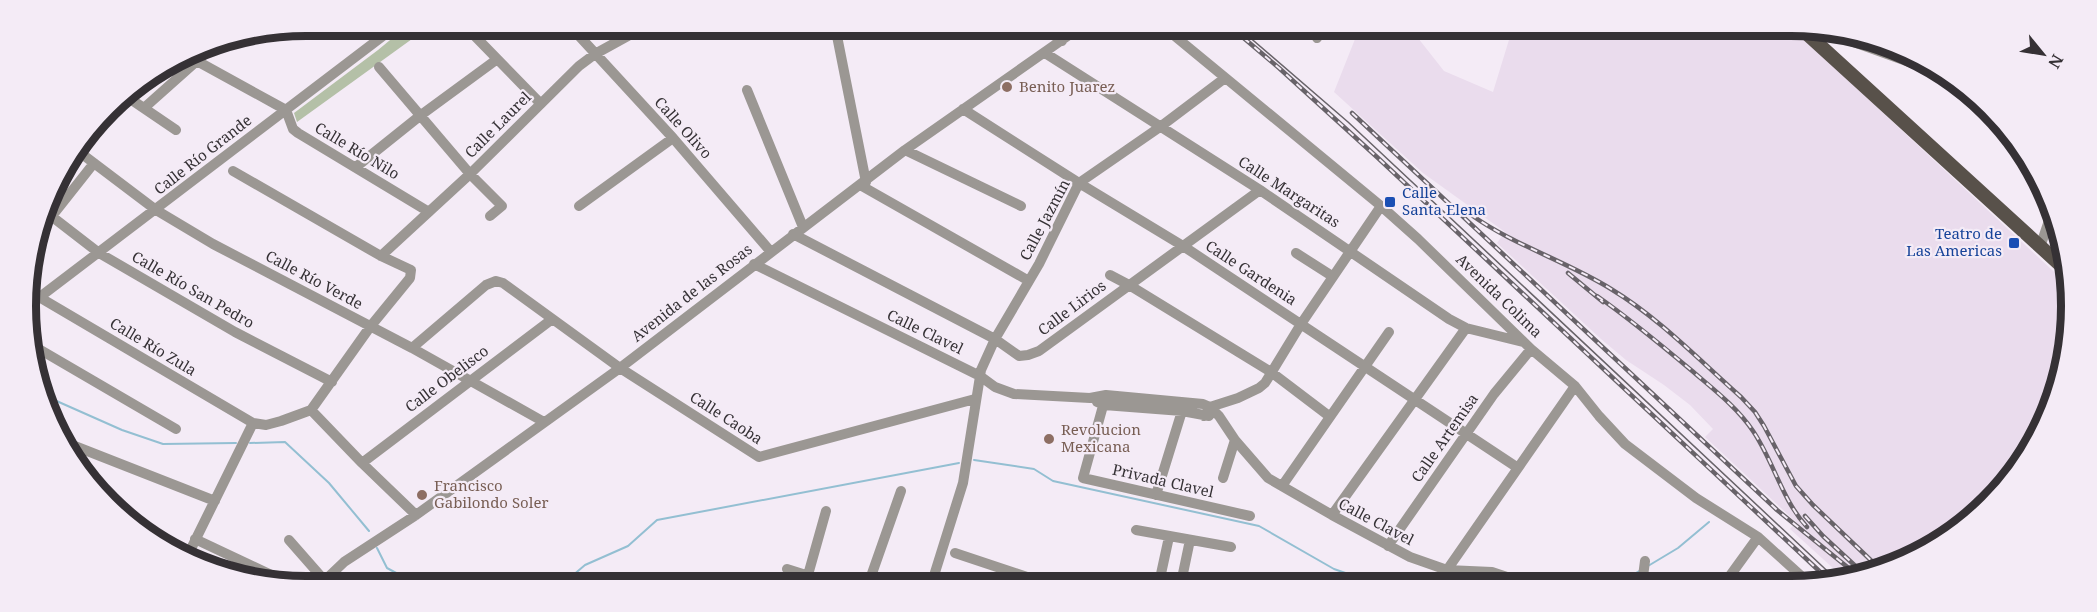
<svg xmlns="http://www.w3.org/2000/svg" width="2097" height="612" font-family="'Noto Serif',serif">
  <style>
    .built { fill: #eadced }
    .green { fill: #b4c0a7 }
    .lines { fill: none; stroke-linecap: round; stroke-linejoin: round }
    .stream { stroke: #93bfd2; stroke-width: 2 }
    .minor { stroke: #9b9793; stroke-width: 10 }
    .major { stroke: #58514a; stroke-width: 14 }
    .tram { stroke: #686369; stroke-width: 1.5 }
    .rail-casing { stroke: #686369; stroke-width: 4.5 }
    .rail { stroke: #f4ebf6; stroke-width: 2; stroke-dasharray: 7; stroke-linecap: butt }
    .education-dot { fill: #8d6e63; stroke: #f4ebf6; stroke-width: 2 }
    .transit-dot { fill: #1a4fb4; stroke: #f4ebf6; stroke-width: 2 }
    .labels { text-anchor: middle; stroke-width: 4.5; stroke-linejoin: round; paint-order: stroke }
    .education-label { font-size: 15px; fill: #785e54; stroke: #f4ebf6; text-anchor: start }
    .street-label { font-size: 15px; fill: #353135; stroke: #f4ebf6 }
    .transit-label { font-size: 15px; fill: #164399; stroke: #f4ebf6; text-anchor: start }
    .rim { fill: none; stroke: #353135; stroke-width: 8 }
  </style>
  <rect width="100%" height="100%" fill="#f4ebf6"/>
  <!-- built -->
  <path class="built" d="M1359,29h56l3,9 26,33 49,21 19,-62 283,1 271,252v77l-24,70 -53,75 -74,53 -70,21 -55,-50 6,-7 -91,-85 8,-8 -23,-24 -26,-20 -38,-25 -25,-21 -104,-96 8,-11 -82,-59 -89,-81z"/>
  <!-- green -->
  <path class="green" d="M407,26h23l-133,96 -3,-9 84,-63z"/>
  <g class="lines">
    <!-- stream -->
    <path class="stream" d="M43,395l79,35 41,14 73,-1
      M250,443l35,-1 44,41 40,48
      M974,460l60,9 19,12 206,45 75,43 40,14
      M377,548l10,20 24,13
      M1648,566l30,-18 31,-26
      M565,582l20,-17 43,-19 29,-26 302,-57
      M1617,584l24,-14"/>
    <!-- minor -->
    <path class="minor" d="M465,26l75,77
      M570,26l103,112 98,114
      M1043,28l19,13
      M1165,28l216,178 37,33 113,110 44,37 24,30 26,28 71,54 62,39 52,47
      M1823,31l128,46
      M837,36l29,146
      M1317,38l6,-9
      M1045,53l215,137 189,129 17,9 57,14
      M186,55l100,55 7,19 5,4 131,79
      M379,67l91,107 32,32 -12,10
      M747,90l56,137
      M123,94l53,36
      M144,108l73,-65
      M963,109l116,74 104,63 335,222
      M905,150l116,56
      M78,151l78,59 57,34 199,104 132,74
      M356,167l65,-52 75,-55
      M860,185l169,96
      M579,206l94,-68
      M46,212l53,41 136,79 97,50
      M41,230l53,-67
      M793,234l202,105 24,17 9,-1 11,-4 221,-161
      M2040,247l11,-32
      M1296,253l36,23
      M381,256l89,-82 109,-108 16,-12 49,-27
      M754,264l226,112 15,11 19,7 76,4 16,-3 97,9 7,3 9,9 16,24 33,38 64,37 78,42 37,13 45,2 27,9
      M1110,275l19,10 142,87 58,44
      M27,285l12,12 214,126 13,2 15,-4 30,-11 59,-83 40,-49 1,-8 -30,-14 -148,-85
      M28,306l368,-280
      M32,345l144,84
      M412,348l74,-63 10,-4 7,2 117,85 139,89 216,-58
      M1106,395l-23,83 167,38
      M1097,402l7,3 78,6 27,5
      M311,410l51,53 54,52
      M1204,416l6,-9 28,-9 21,-10 6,-5 36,-59 80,-118
      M67,443l148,58
      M362,463l189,-143
      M1223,478l12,-38
      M1282,486l107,-154
      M1156,495l26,-84
      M1332,515l134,-187
      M1136,530l95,17
      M195,539l89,42
      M289,540l36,41
      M1388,546l106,-152 37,-45
      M955,553l90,30
      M187,557l66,-134
      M787,569l41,13
      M1447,570l128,-184
      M324,581l20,-19 72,-47 204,-147 285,-218 174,-122
      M806,582l20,-71
      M869,582l32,-91
      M932,582l31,-99 18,-113 14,-31 44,-75 40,-81 81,-56 65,-49
      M1002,583l4,-13
      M1159,583l10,-46
      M1181,583l9,-43
      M1642,584l3,-23
      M1724,584l34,-47"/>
    <!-- major -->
    <path class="major" d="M1804,31l262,239"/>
    <!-- tram -->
    <path class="tram" d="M1240,29l108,93 490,459"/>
    <!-- rail casing -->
    <g class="rail-casing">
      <path id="rail" d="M1233,29l46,39 99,90 454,425
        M1352,113l425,397 74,60
        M1470,214c43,31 96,47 141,75 48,29 88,71 130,108l14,15 9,14 32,60 17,19 66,63
        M1568,273l35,29
        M1597,296c33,23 63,48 94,74 22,19 46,37 62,61 21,31 29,69 54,96
        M1805,516l18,20 40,37"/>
    </g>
    <!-- rail -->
    <use href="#rail" class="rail"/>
  </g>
  <!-- markers -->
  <g class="education-dot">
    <circle cx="1007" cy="87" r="6"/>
    <circle cx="1049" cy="439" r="6"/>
    <circle cx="422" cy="495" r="6"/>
  </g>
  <g class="transit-dot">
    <rect x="1384" y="196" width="12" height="12" rx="3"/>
    <rect x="2008" y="237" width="12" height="12" rx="3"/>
  </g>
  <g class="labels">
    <!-- education labels -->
    <g class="education-label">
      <text x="1019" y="92">Benito Juarez</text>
      <text x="1061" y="435">Revolucion<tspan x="1061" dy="17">Mexicana</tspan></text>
      <text x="434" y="491">Francisco<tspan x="434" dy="17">Gabilondo Soler</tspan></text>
    </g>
    <!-- street labels -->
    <g class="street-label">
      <text transform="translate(498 125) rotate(-45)" y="5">Calle Laurel</text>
      <text transform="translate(683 128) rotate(48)" y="5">Calle Olivo</text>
      <text transform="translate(357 151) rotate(31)" y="5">Calle Río Nilo</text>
      <text transform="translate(203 155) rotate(-38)" y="5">Calle Río Grande</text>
      <text transform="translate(1289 192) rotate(33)" y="5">Calle Margaritas</text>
      <text transform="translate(1045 220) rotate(-62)" y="5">Calle Jazmín</text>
      <text transform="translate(1251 273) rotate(33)" y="5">Calle Gardenia</text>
      <text transform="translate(314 280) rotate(28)" y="5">Calle Río Verde</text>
      <text transform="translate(193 290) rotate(30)" y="5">Calle Río San Pedro</text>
      <text transform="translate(692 293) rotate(-38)" y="5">Avenida de las Rosas</text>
      <text transform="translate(1499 296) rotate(44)" y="5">Avenida Colima</text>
      <text transform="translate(1072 308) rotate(-37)" y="5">Calle Lirios</text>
      <text transform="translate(925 332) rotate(26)" y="5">Calle Clavel</text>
      <text transform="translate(153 347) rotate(31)" y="5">Calle Río Zula</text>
      <text transform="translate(447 379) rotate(-37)" y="5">Calle Obelisco</text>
      <text transform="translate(726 418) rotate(33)" y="5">Calle Caoba</text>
      <text transform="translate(1445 438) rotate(-55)" y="5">Calle Artemisa</text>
      <text transform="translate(1163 481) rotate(13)" y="5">Privada Clavel</text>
      <text transform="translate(1376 522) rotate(28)" y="5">Calle Clavel</text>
    </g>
    <!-- transit labels -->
    <g class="transit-label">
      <text x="1402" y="198">Calle<tspan x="1402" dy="17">Santa Elena</tspan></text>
      <text x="2002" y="239" text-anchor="end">Teatro de<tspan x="2002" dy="17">Las Americas</tspan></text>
    </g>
  </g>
  <!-- crop -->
  <path d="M0 0H2097V612H0ZM306 36H1791A270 270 0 0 1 2061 306V306A270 270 0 0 1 1791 576H306A270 270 0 0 1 36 306V306A270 270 0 0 1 306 36Z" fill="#f4ebf6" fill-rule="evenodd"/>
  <path class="rim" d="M306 36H1791A270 270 0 0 1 2061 306V306A270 270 0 0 1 1791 576H306A270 270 0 0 1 36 306V306A270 270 0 0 1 306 36Z"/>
  <!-- north arrow -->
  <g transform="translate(2043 54) rotate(120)" stroke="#f4ebf6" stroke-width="4.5" paint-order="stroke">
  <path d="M0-4.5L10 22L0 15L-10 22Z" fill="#353135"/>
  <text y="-9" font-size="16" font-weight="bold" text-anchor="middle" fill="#353135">N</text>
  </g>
</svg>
